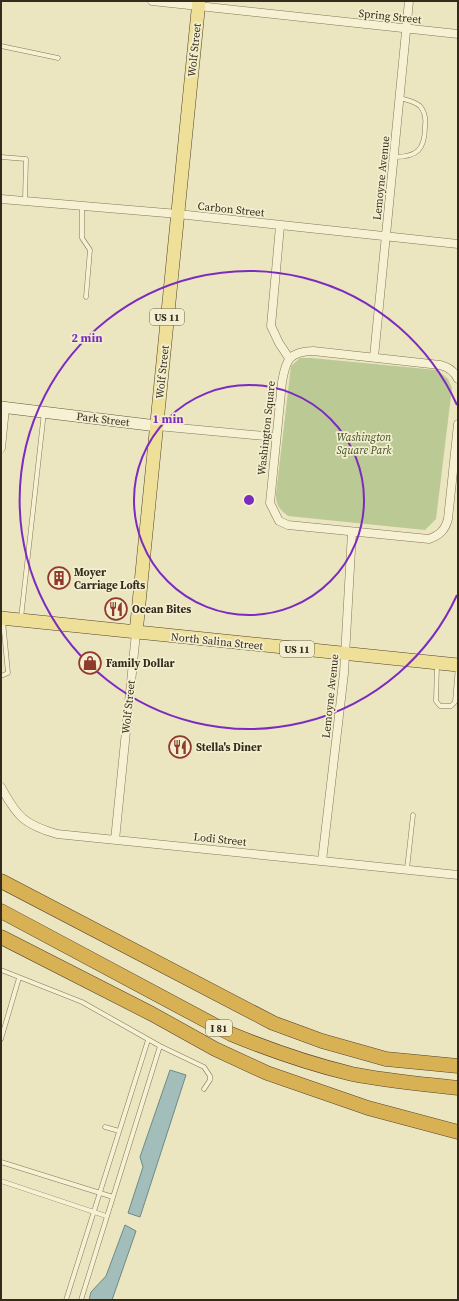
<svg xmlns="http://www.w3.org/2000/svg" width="459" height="1301" font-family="'Source Serif 4',serif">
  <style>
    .green { fill: #bbc995 }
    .water { fill: #a3beba; stroke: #6b8b88 }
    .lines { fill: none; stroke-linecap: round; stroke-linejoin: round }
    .lane-casing { stroke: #847659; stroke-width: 5 }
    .street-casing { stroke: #847659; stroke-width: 9 }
    .secondary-casing { stroke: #65573c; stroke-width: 12 }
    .primary-casing { stroke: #51432d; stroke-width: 14 }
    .highway-casing { stroke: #51432d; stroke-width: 15 }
    .lane { stroke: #f7f1d3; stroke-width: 4 }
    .street { stroke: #f7f1d3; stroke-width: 8 }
    .secondary { stroke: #f7f1d3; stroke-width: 11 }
    .primary { stroke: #eee099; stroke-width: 13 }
    .highway { stroke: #d8b154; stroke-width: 14 }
    .ring { fill: none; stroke: #7b2cbf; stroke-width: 2 }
    .labels { text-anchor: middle; stroke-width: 3.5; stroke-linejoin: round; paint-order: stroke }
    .shield { fill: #f3eecf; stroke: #6d6652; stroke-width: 1 }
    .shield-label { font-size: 10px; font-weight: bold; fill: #342b1d }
    .street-label { font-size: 11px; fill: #342b1d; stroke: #f3eecf }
    .park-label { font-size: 11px; font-style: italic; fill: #3e4f24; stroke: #f3eecf }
    .poi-label { font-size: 11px; font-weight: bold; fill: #342b1d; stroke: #f3eecf; text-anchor: start }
    .centre { fill: #7b2cbf; stroke: #f3eecf; stroke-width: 2 }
    .ring-label { font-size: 12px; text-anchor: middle; font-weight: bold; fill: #7b2cbf; stroke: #f3eecf; stroke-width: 3.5; stroke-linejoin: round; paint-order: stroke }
  </style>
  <rect width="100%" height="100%" fill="#ebe5c0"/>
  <!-- green -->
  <path class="green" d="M300,358h11l126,12 11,9 4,9 -16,131 -11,11 -137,-14c-9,-7 -12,-11 -12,-22l15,-128z"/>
  <!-- water -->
  <path class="water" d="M170,1070l16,5 -46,142 -12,-4 15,-46 -3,-10z
    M125,1225l11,6 -24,69h-23l2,-8 15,-16z"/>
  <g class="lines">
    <!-- lane casing -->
    <g class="lane-casing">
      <path id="lane" d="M1,46l57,12
        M1,157l25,2 -1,42
        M394,157c23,0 31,-7 31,-31 1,-7 0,-14 -5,-20 -6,-5 -13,-6 -20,-8
        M82,206v32l8,12 -4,47
        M21,618l23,-206
        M437,665l-1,36 4,5h11l4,-4 3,-36
        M1,676l7,-3 -5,-52
        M407,869l6,-54
        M1,970l81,32 78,44 44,21 6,9v4l-6,9
        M1,1039l18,-61
        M105,1127l14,4
        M1,1162l112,35
        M1,1181l105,35
        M66,1300l82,-260
        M81,1300l79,-254"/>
    </g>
    <!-- street casing -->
    <g class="street-casing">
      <path id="street" d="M152,1l306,33
        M1,199l177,15 280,30
        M280,226l-9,100 8,17 10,15
        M374,357l35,-356
        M458,379c-4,-8 -9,-12 -18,-14l-127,-14c-24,1 -27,8 -31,31l-12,121 9,18 9,4 141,14c11,-4 16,-9 19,-20l10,-95
        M157,426l119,11
        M1,448l4,-40
        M1,787c16,30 24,38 56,47l401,41
        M115,840l21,-207
        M322,861l22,-188 8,-141"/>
    </g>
    <!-- secondary casing -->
    <g class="secondary-casing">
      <path id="secondary" d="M1,407l156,19"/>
    </g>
    <!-- primary casing -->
    <g class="primary-casing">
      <path id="primary" d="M1,618l457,47
        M136,633l63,-632"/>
    </g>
    <!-- highway casing -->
    <g class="highway-casing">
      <path id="highway" d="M1,881l272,142 49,18 64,18 72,7
        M1,911l230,123c39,16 79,30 121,40 35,7 71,10 106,14
        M1,937l151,77 63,35 52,24 101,35 90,24"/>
    </g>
    <!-- lane -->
    <use href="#lane" class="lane"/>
    <!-- street -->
    <use href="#street" class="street"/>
    <!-- secondary -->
    <use href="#secondary" class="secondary"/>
    <!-- primary -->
    <use href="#primary" class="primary"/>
    <!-- highway -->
    <use href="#highway" class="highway"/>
  </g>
  <!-- distance rings -->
  <g class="ring">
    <circle cx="249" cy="500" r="115"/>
    <path d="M457 595A229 229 0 1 1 457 405"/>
  </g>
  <!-- icons -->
  <defs>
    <g id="building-ring" transform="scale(1.15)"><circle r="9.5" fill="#f3eecf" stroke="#903a2c" stroke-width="1.5"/><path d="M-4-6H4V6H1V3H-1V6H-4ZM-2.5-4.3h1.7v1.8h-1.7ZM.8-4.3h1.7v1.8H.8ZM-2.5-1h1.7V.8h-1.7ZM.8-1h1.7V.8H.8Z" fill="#903a2c"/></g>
    <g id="restaurant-ring" transform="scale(1.15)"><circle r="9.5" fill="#f3eecf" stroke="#903a2c" stroke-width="1.5"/><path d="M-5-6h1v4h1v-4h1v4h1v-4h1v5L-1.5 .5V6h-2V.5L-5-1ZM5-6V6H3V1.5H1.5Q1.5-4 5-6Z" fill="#903a2c"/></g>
    <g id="shop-ring" transform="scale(1.15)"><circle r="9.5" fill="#f3eecf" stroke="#903a2c" stroke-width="1.5"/><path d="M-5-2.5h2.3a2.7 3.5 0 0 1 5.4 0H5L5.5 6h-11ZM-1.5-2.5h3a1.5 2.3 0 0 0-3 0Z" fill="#903a2c"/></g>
  </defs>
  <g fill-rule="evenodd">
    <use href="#building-ring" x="59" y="578"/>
    <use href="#restaurant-ring" x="116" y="609"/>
    <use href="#shop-ring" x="90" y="663"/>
    <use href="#restaurant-ring" x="180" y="747"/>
  </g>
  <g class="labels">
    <!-- shield labels -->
    <g class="shield">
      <rect x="150" y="309" width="34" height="16" rx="3"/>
      <rect x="280" y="641" width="34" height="16" rx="3"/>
      <rect x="206" y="1020" width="26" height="16" rx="3"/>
    </g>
    <g class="shield-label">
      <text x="167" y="321">US 11</text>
      <text x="297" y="653">US 11</text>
      <text x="219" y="1032">I 81</text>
    </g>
    <!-- street labels -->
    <g class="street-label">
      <text transform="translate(390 16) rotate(6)" y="4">Spring Street</text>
      <text transform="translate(194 50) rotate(-84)" y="4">Wolf Street</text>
      <text transform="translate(381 178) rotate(-84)" y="4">Lemoyne Avenue</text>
      <text transform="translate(231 209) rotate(6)" y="4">Carbon Street</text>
      <text transform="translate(162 372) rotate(-84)" y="4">Wolf Street</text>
      <text transform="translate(103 419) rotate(7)" y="4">Park Street</text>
      <text transform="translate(266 428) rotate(-84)" y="4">Washington Square</text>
      <text transform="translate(217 641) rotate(6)" y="4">North Salina Street</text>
      <text transform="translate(330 696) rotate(-84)" y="4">Lemoyne Avenue</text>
      <text transform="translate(128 707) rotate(-84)" y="4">Wolf Street</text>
      <text transform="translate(220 839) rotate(6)" y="4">Lodi Street</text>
    </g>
    <!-- park labels -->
    <g class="park-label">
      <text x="364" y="441">Washington<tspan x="364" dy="13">Square Park</tspan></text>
    </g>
    <!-- poi labels -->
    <g class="poi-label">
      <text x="74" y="576">Moyer<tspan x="74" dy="13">Carriage Lofts</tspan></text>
      <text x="132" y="613">Ocean Bites</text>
      <text x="106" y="667">Family Dollar</text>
      <text x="196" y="751">Stella's Diner</text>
    </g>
  </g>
  <circle cx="249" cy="500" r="6" class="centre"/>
  <g class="ring-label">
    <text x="87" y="342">2 min</text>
    <text x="168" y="423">1 min</text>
  </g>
  <!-- border -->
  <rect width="459" height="1301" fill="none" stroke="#342b1d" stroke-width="4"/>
</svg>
